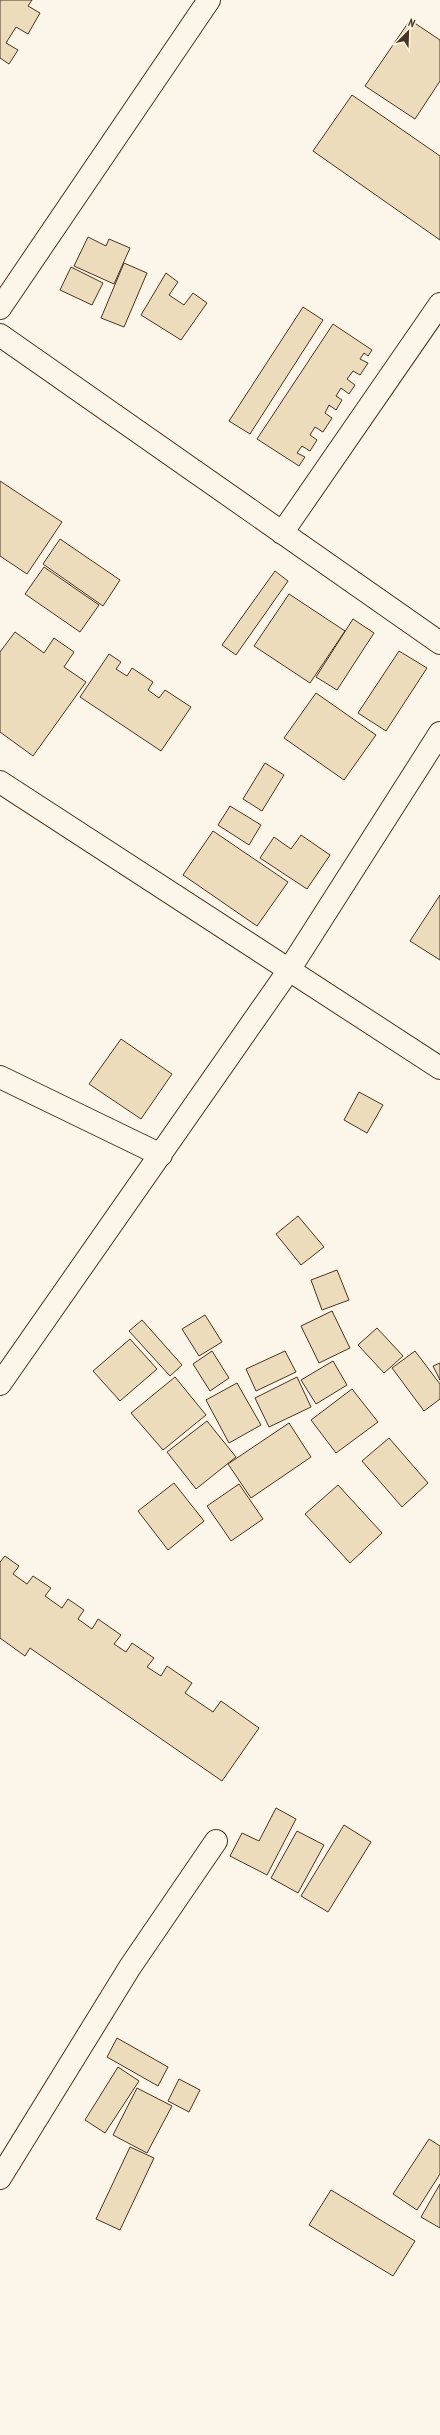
<svg xmlns="http://www.w3.org/2000/svg" width="440" height="2435" font-family="'PT Sans Narrow',sans-serif">
  <style>
    .building { fill: #ecdcbc; stroke: #4a3520 }
    .lines { fill: none; stroke-linecap: round; stroke-linejoin: round }
    .minor-casing { stroke: #4a3520; stroke-width: 24 }
    .minor { stroke: #fbf6e9; stroke-width: 22 }
  </style>
  <rect width="100%" height="100%" fill="#fbf6e9"/>
  <!-- building -->
  <path class="building" d="M0,0h32l-4,6 12,7 -12,21 -12,-7 -10,16 12,7 -9,14 -9,-6z
    M410,20l30,20v41l-25,38 -50,-33z
    M352,95l88,61v84l-127,-89z
    M88,237l18,9 3,-7 21,9 -16,36 -40,-18z
    M124,263l23,10 -23,54 -23,-9z
    M71,267l32,16 -11,22 -32,-15z
    M166,273l12,9 -9,13 15,10 9,-12 14,10 -26,37 -40,-25z
    M303,307l20,13 -73,114 -21,-13z
    M333,324l39,26 -4,6 -4,-3 -4,6 8,4 -8,12 -7,-4 -6,8 8,6 -6,9 -8,-6 -5,8 6,4 -6,10 -7,-5 -4,8 7,5 -9,14 -8,-5 -5,8 7,5 -7,11 -8,-5 -5,7 8,4 -6,9 -42,-27z
    M0,481l62,41 -35,52 -27,-18z
    M60,539l60,41 -17,26 -60,-42z
    M44,567l55,38 -19,27 -55,-38z
    M275,571l13,10 -52,74 -14,-10z
    M289,594l56,37 -35,52 -56,-37z
    M353,619l21,14 -37,57 -21,-13z
    M15,632l29,21 10,-15 20,14 -10,15 22,15 -53,74 -33,-24v-80z
    M399,651l28,17 -41,63 -28,-18z
    M109,654l12,8 -5,7 11,7 5,-8 21,14 -5,8 11,8 6,-8 26,17 -30,44 -81,-54z
    M316,693l60,42 -32,45 -60,-42z
    M265,763l19,12 -22,36 -19,-12z
    M230,806l31,19 -12,20 -31,-20z
    M213,831l75,51 -31,44 -74,-51z
    M301,835l29,20 -23,34 -47,-31 14,-21 17,12z
    M440,895v65l-30,-19z
    M121,1039l51,35 -31,45 -52,-35z
    M359,1092l24,13 -16,28 -23,-13z
    M298,1216l26,31 -23,18 -25,-31z
    M337,1270l12,30 -27,10 -11,-30z
    M332,1311l18,37 -31,15 -18,-37z
    M205,1315l17,27 -23,14 -17,-27z
    M142,1320l40,45 -12,11 -41,-45z
    M377,1328l26,28 -19,17 -26,-28z
    M130,1339l27,30 -37,32 -27,-30z
    M212,1351l17,27 -19,13 -17,-27z
    M285,1351l11,21 -40,19 -10,-22z
    M415,1351l25,33v15l-16,12 -32,-43z
    M333,1361l14,24 -31,19 -15,-24z
    M440,1363v17l-7,-14z
    M175,1377l31,38 -43,35 -32,-37z
    M297,1377l14,30 -42,20 -14,-29z
    M237,1383l24,42 -32,18 -23,-43z
    M352,1389l26,33 -42,31 -25,-33z
    M207,1421l29,36 -40,32 -29,-37z
    M289,1423l22,34 -60,41 -23,-34z
    M389,1438l39,45 -26,24 -40,-46z
    M174,1483l30,38 -36,29 -30,-39z
    M239,1484l24,35 -32,22 -24,-35z
    M338,1485l44,48 -32,30 -45,-49z
    M5,1556l14,10 -6,8 14,10 6,-8 18,12 -6,8 17,12 6,-9 16,11 -6,9 14,10 6,-10 23,16 -7,9 12,8 6,-9 22,15 -7,9 14,9 6,-10 25,17 -7,10 28,19 8,-11 38,27 -37,53 -192,-133 -5,8 -25,-18v-76z
    M276,1808l20,11 -29,56 -37,-19 12,-23 17,8z
    M344,1825l27,17 -43,70 -27,-16z
    M297,1831l27,14 -26,48 -27,-15z
    M117,2038l51,29 -10,19 -51,-29z
    M118,2067l21,14 -34,52 -20,-13z
    M179,2079l21,11 -11,22 -21,-11z
    M137,2088l35,18 -25,47 -34,-18z
    M429,2139l11,7v28l-23,36 -24,-16z
    M130,2147l24,11 -34,72 -24,-11z
    M440,2184v44l-19,-11z
    M331,2190l84,51 -22,35 -84,-51z"/>
  <g class="lines">
    <!-- minor casing -->
    <g class="minor-casing">
      <path id="minor" d="M0,308l209,-308
        M0,335l440,308
        M282,533l158,-229
        M0,782l440,286
        M0,1077l161,78
        M0,1384l289,-414 151,-237
        M0,2178l130,-211 86,-126"/>
    </g>
    <!-- minor -->
    <use href="#minor" class="minor"/>
  </g>
  <!-- north arrow -->
  <g transform="translate(408 32) rotate(23)" stroke="#fbf6e9" stroke-width="3" paint-order="stroke">
  <path d="M0-3L7 15L0 10L-7 15Z" fill="#4a3520"/>
  <text y="-6" font-size="11" font-weight="bold" text-anchor="middle" fill="#4a3520">N</text>
  </g>
</svg>
